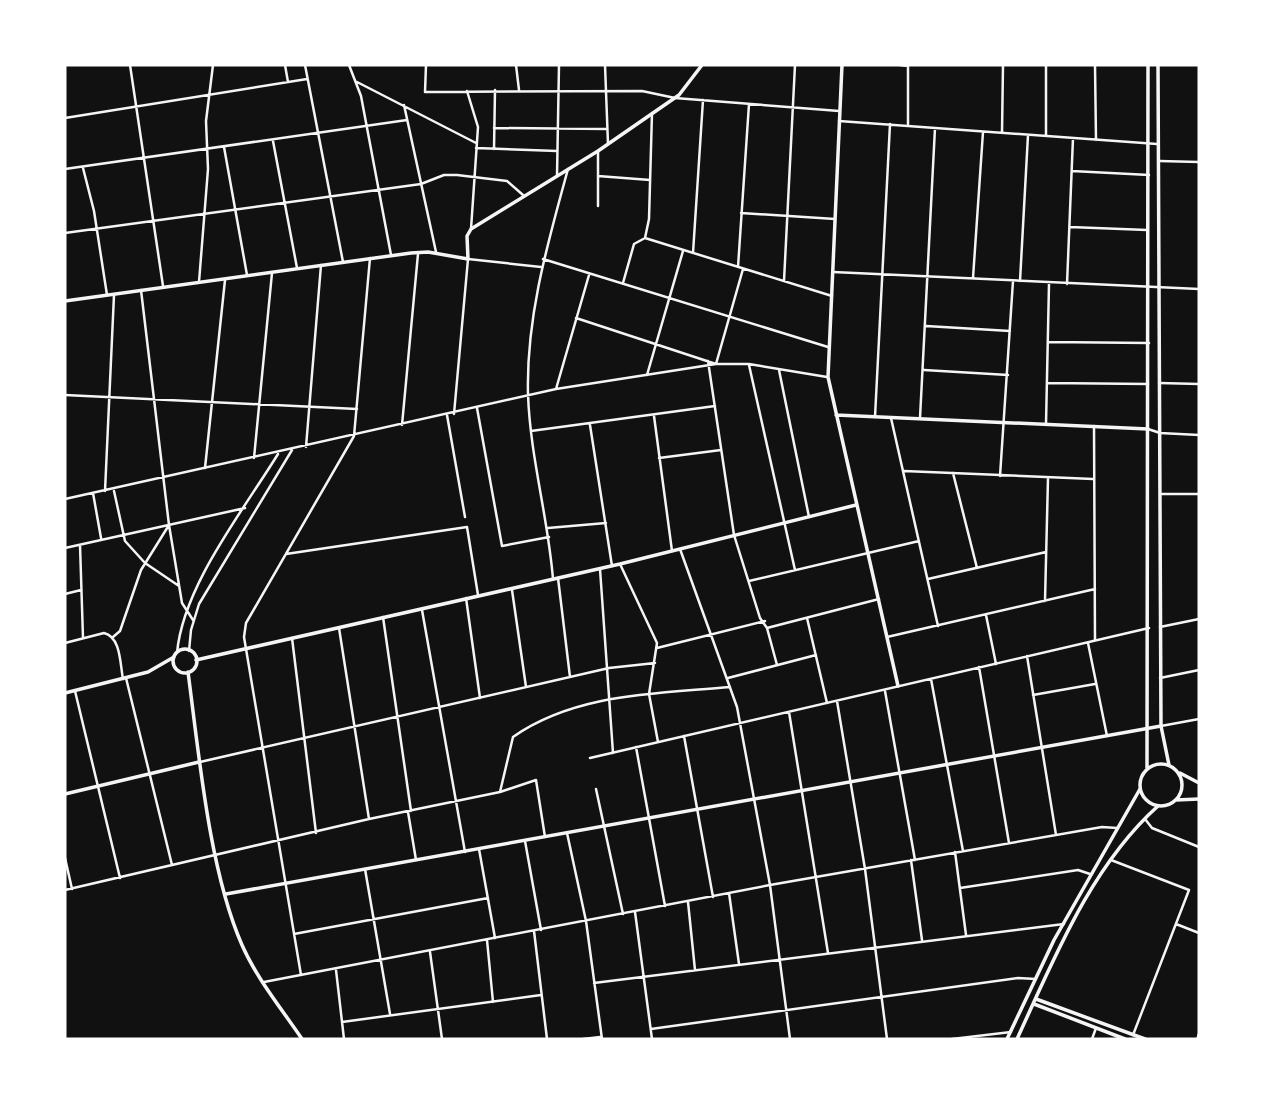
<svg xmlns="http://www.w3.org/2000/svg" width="1264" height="1104" font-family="'Exo 2',sans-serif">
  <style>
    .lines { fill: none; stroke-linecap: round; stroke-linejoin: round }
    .minor { stroke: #f5f5f5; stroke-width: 2.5 }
    .tertiary { stroke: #f5f5f5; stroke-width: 3.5 }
    .secondary { stroke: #f5f5f5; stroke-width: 3.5 }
  </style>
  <rect width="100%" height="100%" fill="#111"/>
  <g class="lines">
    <!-- minor -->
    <path class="minor" d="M130,65l33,221
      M285,65l3,17
      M305,65l38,197
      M349,65l12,31 30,159
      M426,65l-1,27 217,-1 33,7 164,13
      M516,65l3,25
      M605,65l3,79
      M900,65l8,1
      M1046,65v71
      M1095,65l1,75
      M357,82l119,61
      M467,91l11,36 -7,102
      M404,105l32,147
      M65,118l242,-39
      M839,121l318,23
      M908,124v-59
      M494,128l113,1
      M1002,133l1,-68
      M273,141l24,127
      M224,147l23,128
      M476,148l81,3
      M494,149l1,-59
      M598,151v55
      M1159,161l40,1
      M83,168l11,43 13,84
      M65,169l342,-49
      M1072,171l77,4
      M557,176l2,-111
      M598,176l52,4
      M741,213l94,6
      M1070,227l77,3
      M65,233l356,-49 23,-9h13l50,6 16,14
      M645,238l4,-19 3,-106
      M693,253l10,-153
      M543,259l285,88
      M738,267l11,-163
      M833,272l366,17
      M973,278l10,-146
      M784,281l11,-216
      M1020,281l8,-146
      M199,282l9,-113 -2,-48 7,-56
      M623,283l11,-39 11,-6 187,58
      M1067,284l6,-146
      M141,290l28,235 13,78 11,17
      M576,318l140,46 27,-95
      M926,326l84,5
      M1048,342l101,1
      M708,361l26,174 26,83 7,10 10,37
      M749,365l46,205
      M779,370l30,147
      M924,370l84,5
      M647,375l36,-124
      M1047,383l101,1
      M1159,383l40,1
      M556,389l33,-114
      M65,395l292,14
      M477,408l25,138 47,-9
      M454,414l14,-155 73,8
      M447,415l18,102
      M654,416l18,135
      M875,417l15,-293
      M891,418l47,208
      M920,418l15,-290
      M1046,424l3,-140
      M402,425l16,-171
      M590,425l22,141
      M1094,426l1,214
      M1148,429l12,4 39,2
      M531,431l184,-25
      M306,447l15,-182
      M254,458l18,-185
      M659,458l62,-8
      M205,468l20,-188
      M904,471l189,8
      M953,473l24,95
      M1000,476l13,-195
      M105,491l9,-196
      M114,491l11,50 20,22 34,23
      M93,493l8,45
      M1161,494h38
      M65,499l491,-110 160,-25h33l78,13
      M548,528l58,-5
      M80,545l3,93
      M65,548l180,-40
      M680,549l57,158 33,178 20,154
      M286,554l181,-27 11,68
      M620,564l37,79 -8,51 9,48
      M600,569l13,184
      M558,578l12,99
      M553,579c-5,-62 -23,-123 -25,-185 -2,-77 20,-152 40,-225
      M928,579l118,-27
      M749,581l170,-40
      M512,590l14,97
      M65,594l16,-4
      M466,598l14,100
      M1045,601l3,-123
      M422,610l43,242
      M986,615l10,49
      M383,617l28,194
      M807,618l20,85
      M1160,627l39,-8
      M339,628l30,191
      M767,628l112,-29
      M113,637l7,-6 21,-61 28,-45
      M887,637l208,-48
      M292,638l24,195
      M65,643l39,-10c17,4 16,31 19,46
      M1088,643l19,93
      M657,648l108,-27
      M189,651l2,-21 8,-26 93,-154
      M177,653c6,-67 66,-142 101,-199
      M1027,656l29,179
      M979,667l30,176
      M126,678l46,187
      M728,678l88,-23
      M1160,678l39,-8
      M931,679l32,172
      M75,691l45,187
      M885,691l30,169
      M1033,695l62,-11
      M837,701l28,168 22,170
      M789,712l39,241
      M1161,726l38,-7
      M684,736l29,161
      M636,747l29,159
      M590,758l559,-130
      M200,762l409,-94 46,-5
      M596,789l27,125
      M500,792l36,-12 9,57
      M408,812l8,48
      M1145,819l7,9 47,19
      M567,833l19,88 16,118
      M525,841l16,89
      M479,849l16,89
      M955,852l11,83
      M65,858l7,31
      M911,860l11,80
      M1111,860l78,30 -56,145
      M365,869l25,145
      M960,888l118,-18 12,4
      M65,890l304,-71 131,-27 13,-55c63,-44 143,-43 217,-50
      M729,893l10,71
      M688,902l7,68
      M635,912l17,127
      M1176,924l23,9
      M534,931l13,108
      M294,934l194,-36
      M487,940l6,62
      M430,952l12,87
      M336,970l8,69
      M301,975l-57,-338 2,-14 108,-187 16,-178
      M264,982l506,-97 332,-58 15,1
      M594,983l470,-59
      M342,1022l199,-27
      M651,1029l367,-51 18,1
      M583,1039l17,-2
      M952,1039l59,-7
      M1092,1039l4,-11"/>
    <!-- tertiary -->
    <path class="tertiary" d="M842,65l-14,312 70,309
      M65,301l346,-48 17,-1 40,7 -1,-23 4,-7 127,-78 81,-56 23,-30
      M836,415l312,14
      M173 661a12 12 0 1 1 24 0a12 12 0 1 1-24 0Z
      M196,660l424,-96 236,-59
      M188,672c11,82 21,198 54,273 15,34 39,63 60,94
      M65,693l83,-21 26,-15
      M65,794l134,-32
      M226,894l935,-168
      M1036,999l109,40
      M1034,1004l91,35
      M1007,1039l47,-99 86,-151
      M1017,1039c37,-80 74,-173 141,-233
      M1198,1039l1,-4"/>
    <!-- secondary -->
    <path class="secondary" d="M1158,65l3,661 8,39
      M1140 785a21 21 0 1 1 42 0a21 21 0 1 1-42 0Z
      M1147,768l1,-703
      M1180,773l19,10
      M1176,800l23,-1"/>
  </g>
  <!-- border -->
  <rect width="1264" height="1104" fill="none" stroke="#ffffff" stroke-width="133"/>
</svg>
